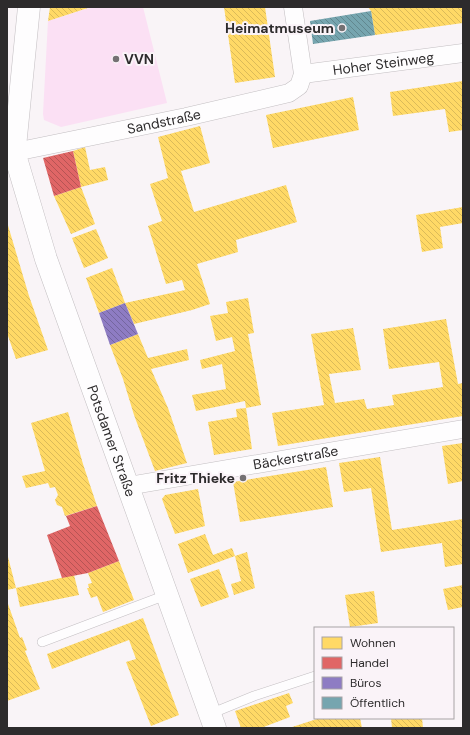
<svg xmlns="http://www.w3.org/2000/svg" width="470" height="735" font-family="'DM Sans',sans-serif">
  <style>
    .park { fill: #fbe0f4 }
    .homes { fill: url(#homes-back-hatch) }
    .shops { fill: url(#shops-back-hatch) }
    .offices { fill: url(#offices-back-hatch) }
    .public { fill: url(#public-back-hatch) }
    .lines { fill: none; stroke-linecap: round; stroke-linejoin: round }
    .lane-casing { stroke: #c3bfc2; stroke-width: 10 }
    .street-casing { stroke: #c3bfc2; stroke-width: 19 }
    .secondary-casing { stroke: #c3bfc2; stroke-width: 23 }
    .lane { stroke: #fefdfe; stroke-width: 9 }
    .street { stroke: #fefdfe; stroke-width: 18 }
    .secondary { stroke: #fefdfe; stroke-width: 22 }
    .poi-dot { fill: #747173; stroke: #faf3f8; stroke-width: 1.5 }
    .labels { text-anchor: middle; stroke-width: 4; stroke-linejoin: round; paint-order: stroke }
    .poi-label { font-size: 14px; font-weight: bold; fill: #2d2b2c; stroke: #faf3f8; text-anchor: end }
    .street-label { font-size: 14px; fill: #2d2b2c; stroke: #faf3f8 }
  </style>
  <defs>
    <pattern id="homes-back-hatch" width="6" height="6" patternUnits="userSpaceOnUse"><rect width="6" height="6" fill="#ffd966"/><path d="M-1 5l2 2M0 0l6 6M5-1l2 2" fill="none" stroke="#dbba59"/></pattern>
    <pattern id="shops-back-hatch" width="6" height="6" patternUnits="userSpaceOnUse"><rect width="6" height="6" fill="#e06666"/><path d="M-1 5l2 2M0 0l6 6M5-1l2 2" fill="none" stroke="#b65454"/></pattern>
    <pattern id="offices-back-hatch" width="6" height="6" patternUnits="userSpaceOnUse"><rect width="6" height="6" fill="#8e7cc3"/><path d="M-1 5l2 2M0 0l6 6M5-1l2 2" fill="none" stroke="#74669f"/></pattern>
    <pattern id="public-back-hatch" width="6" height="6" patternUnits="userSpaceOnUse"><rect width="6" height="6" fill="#76a5af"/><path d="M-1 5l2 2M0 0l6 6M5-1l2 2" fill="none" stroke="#61878f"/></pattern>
  </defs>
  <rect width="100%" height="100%" fill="#f9f4f7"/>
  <!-- park -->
  <path class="park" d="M92,7h51l24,96 -106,24 -17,-7 -1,-6 5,-93z"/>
  <!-- homes -->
  <path class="homes" d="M50,7h41l-43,14z
    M224,7h41l10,70 -40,6z
    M368,7h95v16l-88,12 -4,-24z
    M463,81v49l-14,2 -4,-23 -52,7 -3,-24z
    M353,97l6,33 -86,18 -7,-33z
    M200,126l10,37 -29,8 13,41 92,-27 11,37 -61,18 2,12 -41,12 13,40 -18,6 -58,14 -9,-21 60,-13 -3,-10 -16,4 -18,-58 14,-5 -12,-37 18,-6 -10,-41z
    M85,147l5,23 15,-3 3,13 -27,7 -8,-36z
    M81,187l14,37 -24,10 -17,-38z
    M463,207v16l-23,4 3,21 -21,4 -6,-37z
    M7,222l22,74 19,54 -32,9 -9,-26z
    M96,229l12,29 -24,10 -12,-30z
    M112,268l13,35 -26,10 -13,-35z
    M248,298l6,35 -6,1 13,71 -15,3 -1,-7 -49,10 -4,-16 34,-6 -4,-25 -20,5 -2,-9 35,-9 -3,-14 -16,4 -6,-25 18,-3 -2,-11z
    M446,319l12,65 5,-1v33l-185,30 -6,-33 52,-8 -13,-71 42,-6 8,42 -32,4 6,29 29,-4 3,10 27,-4 -2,-10 51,-8 -4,-25 -50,7 -6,-40z
    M138,334l10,24 39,-9 2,11 -38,9 17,39 19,55 -32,8 -21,-56 -11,-36 -13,-34z
    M246,408l6,41 -38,6 -6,-33 29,-5 -1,-8z
    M68,412l15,52 14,42 -32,10 -3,-9 -5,-2 -2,-5 3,-5 -3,-8 -5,1 -2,-5 -22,5 -4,-12 23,-5 -14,-48z
    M463,443v38l-15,3 -6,-38z
    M380,457l12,73 71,-11v45l-18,3 -3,-24 -61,9 -10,-64 -27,4 -5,-29z
    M326,467l7,40 -93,15 -7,-40z
    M198,489l7,37 -30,8 -13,-35 3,-4z
    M205,534l8,21 19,-7 3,8 -47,17 -10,-29z
    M247,552l8,36 -21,7 -3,-11 10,-3 -6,-25z
    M7,553l9,35 -9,2z
    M119,561l15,39 -31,12 -6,-16 -6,2 -4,-10h2l-1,-4 4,-1 -4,-10z
    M219,569l10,28 -28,10 -11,-28z
    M74,575l5,20 -59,12 -4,-19z
    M463,585v22l-15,3 -5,-21z
    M374,591l4,32 -28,4 -5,-32z
    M7,601l13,37 2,-1 5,13 -2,1 15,38 -33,12z
    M143,618l36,97 -28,11 -25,-64 10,-3 -7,-19 -77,29 -5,-15z
    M289,693l4,10 -7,3 4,11 -29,11h-20l-6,-17z
    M320,718h40l2,10h-73z
    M391,718h31l1,10h-31z"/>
  <!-- shops -->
  <path class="shops" d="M73,151l8,36 -27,9 -11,-38z
    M97,506l22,55 -31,12 -26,5 -15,-43 23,-9 -4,-10z"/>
  <!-- offices -->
  <path class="offices" d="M125,303l13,31 -28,11 -11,-32z"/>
  <!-- public -->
  <path class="public" d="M371,11l4,24 -62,9 -3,-23z"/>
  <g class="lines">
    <!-- lane casing -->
    <g class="lane-casing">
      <path id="lane" d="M42,642l124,-47
        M210,714l44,-18 61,-20"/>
    </g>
    <!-- street casing -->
    <g class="street-casing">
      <g id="street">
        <path id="s1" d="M303,74l160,-21"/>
        <path id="s2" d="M15,152l171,-35 103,-24 10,-7 4,-12 -10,-67"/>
        <path id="s3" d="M128,486l335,-57"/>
      </g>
    </g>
    <!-- secondary casing -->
    <g class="secondary-casing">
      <g id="secondary">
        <path id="s4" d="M7,128l39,131 169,469"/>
        <path d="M15,147l14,-140"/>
      </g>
    </g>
    <!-- lane -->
    <use href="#lane" class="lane"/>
    <!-- street -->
    <use href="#street" class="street"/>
    <!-- secondary -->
    <use href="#secondary" class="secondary"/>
  </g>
  <!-- markers -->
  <g class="poi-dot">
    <circle cx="342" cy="28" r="4"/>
    <circle cx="116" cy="59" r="4"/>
    <circle cx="243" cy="478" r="4"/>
  </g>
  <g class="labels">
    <!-- poi labels -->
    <g class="poi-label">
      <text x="334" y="33">Heimatmuseum</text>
      <text x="124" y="64" text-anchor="start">VVN</text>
      <text x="235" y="483">Fritz Thieke</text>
    </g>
    <!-- street labels -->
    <g class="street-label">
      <text dy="5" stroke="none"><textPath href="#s1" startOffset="81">Hoher Steinweg</textPath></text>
      <text dy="5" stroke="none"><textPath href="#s2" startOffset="152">Sandstraße</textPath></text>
      <text dy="5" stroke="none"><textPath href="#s4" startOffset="330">Potsdamer Straße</textPath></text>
      <text dy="5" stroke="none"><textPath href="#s3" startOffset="170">Bäckerstraße</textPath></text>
    </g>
  </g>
  <!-- border -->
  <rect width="470" height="735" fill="none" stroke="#2d2b2c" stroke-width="16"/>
  <!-- legend -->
  <rect x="314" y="627" width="140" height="92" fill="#faf3f8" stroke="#a8a3a6"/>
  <rect x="322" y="637" width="20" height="12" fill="#ffd966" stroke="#a8a3a6"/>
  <text x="350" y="647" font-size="12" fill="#2d2b2c">Wohnen</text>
  <rect x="322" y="657" width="20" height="12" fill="#e06666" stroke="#a8a3a6"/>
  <text x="350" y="667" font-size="12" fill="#2d2b2c">Handel</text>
  <rect x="322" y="677" width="20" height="12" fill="#8e7cc3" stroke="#a8a3a6"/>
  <text x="350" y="687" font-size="12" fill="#2d2b2c">Büros</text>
  <rect x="322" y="697" width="20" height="12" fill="#76a5af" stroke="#a8a3a6"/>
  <text x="350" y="707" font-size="12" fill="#2d2b2c">Öffentlich</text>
</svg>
